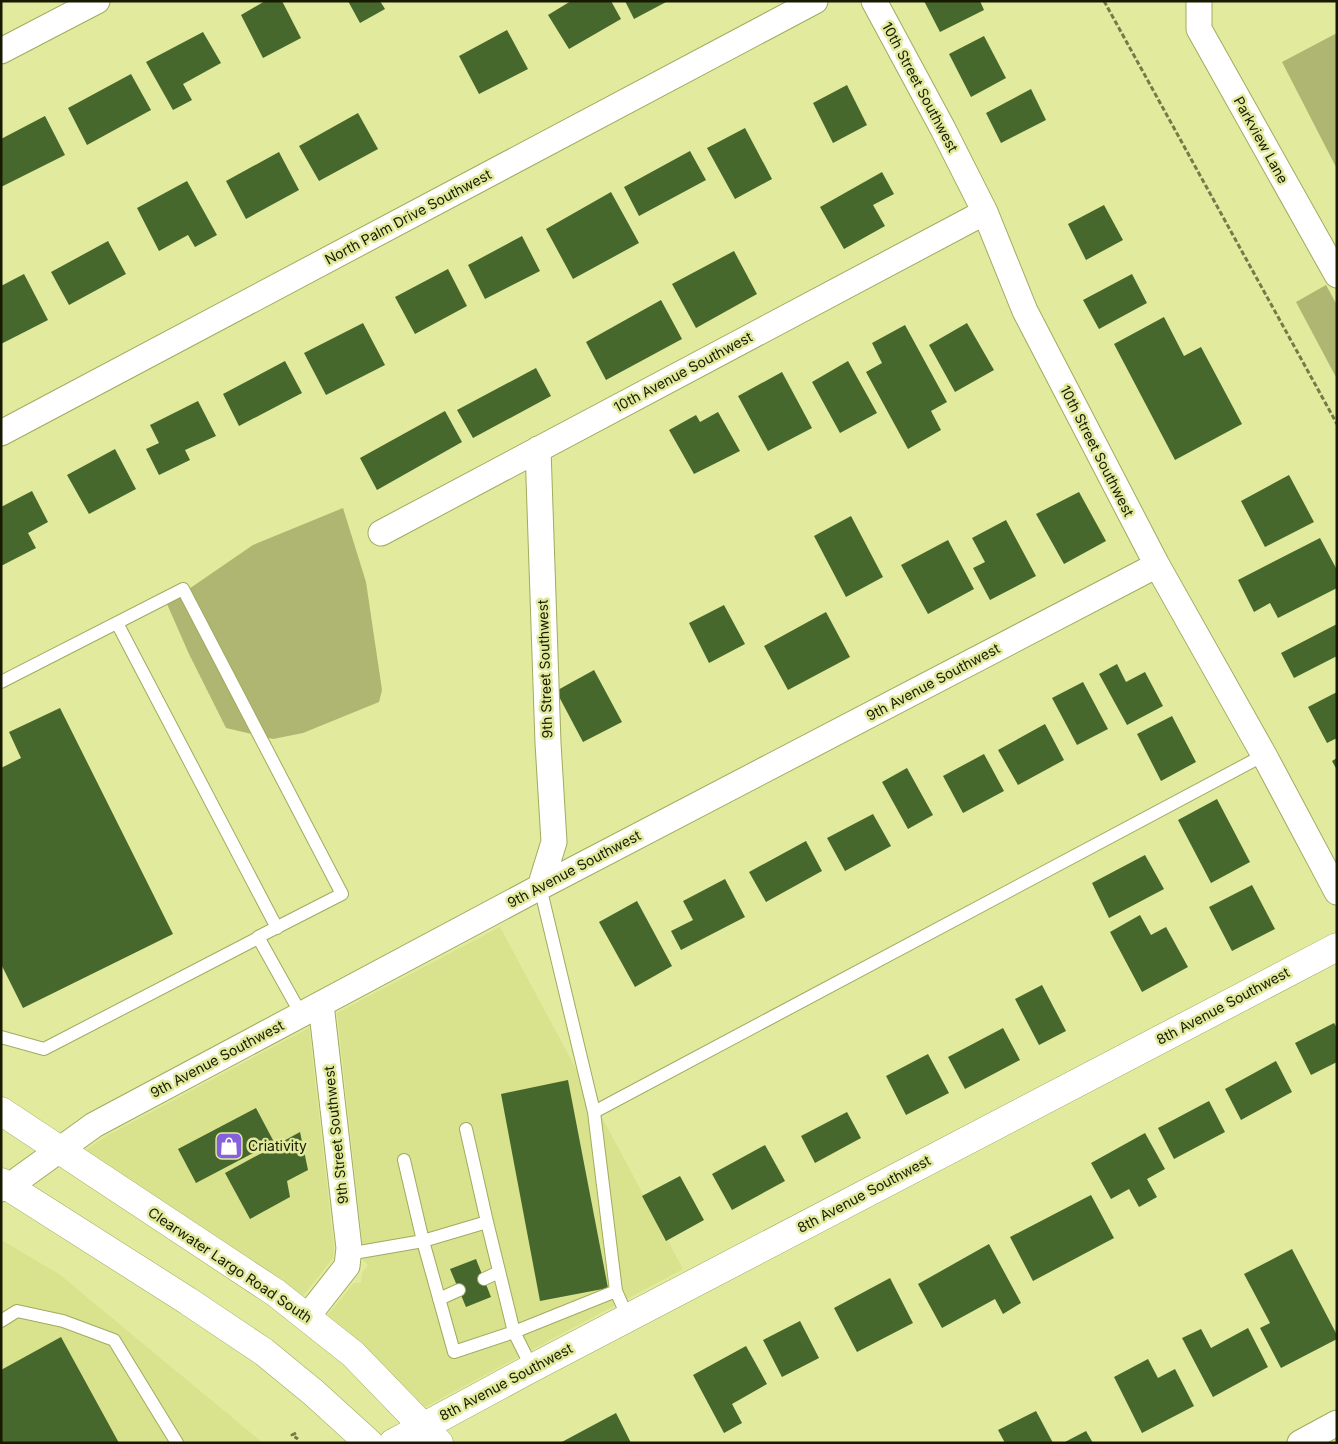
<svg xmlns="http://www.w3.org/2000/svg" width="1338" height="1444" font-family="Inter,sans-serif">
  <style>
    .built { fill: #d9e28c }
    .green { fill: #afb671 }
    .building { fill: #46682d }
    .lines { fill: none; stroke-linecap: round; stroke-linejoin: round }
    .service-casing { stroke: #a2aa5f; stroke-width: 14 }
    .minor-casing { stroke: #a2aa5f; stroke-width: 27 }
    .tertiary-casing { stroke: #a2aa5f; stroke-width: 29 }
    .secondary-casing { stroke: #a2aa5f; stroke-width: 29 }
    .path { stroke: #757a48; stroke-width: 3; stroke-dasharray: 5 2.5; stroke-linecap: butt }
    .service { stroke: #fff; stroke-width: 12 }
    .minor { stroke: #fff; stroke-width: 25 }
    .tertiary { stroke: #fff; stroke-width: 28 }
    .secondary { stroke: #fff; stroke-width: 28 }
    .labels { text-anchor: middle; stroke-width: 5; stroke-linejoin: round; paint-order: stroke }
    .street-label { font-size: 14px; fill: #181a00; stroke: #e1ea9d }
    .poi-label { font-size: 14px; fill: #181a00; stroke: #e1ea9d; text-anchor: start }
  </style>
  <rect width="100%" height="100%" fill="#e1ea9d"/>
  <!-- built -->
  <path class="built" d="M500,927l183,342 -258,138 -63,-64 -34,-28 26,-32h7l1,-10 6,-8 -5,-5v-12l-26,-235z
    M309,1028l25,219 -1,11 -30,38 -20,-16 -197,-130 17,-12z
    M1,1240l58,34 204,169h-262z"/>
  <!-- green -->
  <path class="green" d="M1337,33v136l-55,-107z
    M1326,285l11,20v74l-41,-77z
    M343,508l23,74 16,108 -3,12 -76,31 -30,6 -47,-11 -37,-74 -22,-50 86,-59z"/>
  <!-- building -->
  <path class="building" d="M265,1h17l19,37 -38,20 -22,-43z
    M348,1h32l5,8 -25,14z
    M571,1h40l10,18 -52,30 -21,-34z
    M625,1h43l-34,18z
    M924,1h56l4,9 -44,22z
    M507,30l21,39 -49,25 -20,-38z
    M203,32l18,31 -38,21 9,16 -19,10 -27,-48z
    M984,36l22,42 -35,19 -22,-43z
    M131,74l20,36 -64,35 -19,-37z
    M847,85l20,40 -34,18 -20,-40z
    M1031,89l15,31 -45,23 -15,-30z
    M358,113l20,36 -59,32 -20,-35z
    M45,116l20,39 -64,32v-48z
    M745,128l27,51 -37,20 -28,-51z
    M690,151l16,29 -67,36 -15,-29z
    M279,152l20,38 -53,29 -20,-38z
    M882,172l12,22 -21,11 12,21 -41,23 -24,-42z
    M187,181l30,54 -22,12 -7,-12 -29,16 -22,-43z
    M611,192l28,51 -66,36 -27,-50z
    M1104,205l19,35 -37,20 -18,-36z
    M522,236l18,35 -55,28 -17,-34z
    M108,241l18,33 -57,31 -18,-33z
    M734,251l23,43 -61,34 -24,-44z
    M448,269l19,37 -52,28 -20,-37z
    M24,274l24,46 -47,24v-58z
    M1132,274l15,29 -48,26 -16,-29z
    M661,300l21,39 -76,41 -20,-38z
    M1164,317l20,39 17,-9 41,77 -67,36 -61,-116z
    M363,323l22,42 -59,30 -22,-42z
    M967,323l27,47 -39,22 -26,-47z
    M905,325l42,77 -16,9 10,19 -33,19 -42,-77 16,-9 -10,-20z
    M285,361l17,32 -63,33 -16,-32z
    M848,361l29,52 -37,20 -28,-51z
    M536,368l15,28 -78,42 -16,-28z
    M782,372l30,56 -44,23 -30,-55z
    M198,401l18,35 -31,14 5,10 -31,15 -13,-26 13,-6 -9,-18z
    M445,411l17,31 -85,48 -17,-32z
    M718,412l22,39 -46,23 -25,-44 27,-15 4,7z
    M115,449l21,40 -47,25 -22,-39z
    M1289,475l25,47 -49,25 -24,-46z
    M32,491l16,31 -20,11 8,15 -35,18v-59z
    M1079,492l27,49 -42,23 -28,-50z
    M851,516l32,61 -37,20 -32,-61z
    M1006,520l30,56 -46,24 -17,-32 12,-6 -13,-24z
    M1320,538l17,32v18l-59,30 -8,-15 -16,9 -16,-32z
    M948,540l26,49 -46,25 -27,-49z
    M724,605l21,39 -36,19 -20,-40z
    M826,612l24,45 -62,33 -24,-44z
    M1337,624v32l-43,22 -13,-25z
    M1117,664l9,18 19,-10 18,34 -36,19 -28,-51z
    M594,670l28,52 -39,20 -27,-51z
    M1083,682l25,47 -31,16 -25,-47z
    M1337,692v46l-10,5 -19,-36z
    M60,708l113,226 -150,74 -22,-44v-196l20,-10 -12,-26z
    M1172,716l24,46 -35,19 -24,-47z
    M1045,724l19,36 -46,25 -20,-35z
    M984,754l20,37 -41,22 -20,-37z
    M1337,758v12l-5,-9z
    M907,768l26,47 -25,14 -26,-47z
    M1217,799l33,63 -39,21 -33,-63z
    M873,814l18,32 -46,25 -18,-33z
    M806,841l16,30 -56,31 -17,-30z
    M1145,855l19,34 -55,29 -17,-35z
    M725,879l20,38 -64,33 -10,-19 22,-11 -10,-19z
    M1252,885l23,44 -43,22 -23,-44z
    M637,901l35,65 -37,21 -36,-65z
    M1140,915l11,20 15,-8 22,40 -46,25 -32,-60z
    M1042,985l24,46 -27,14 -24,-46z
    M1334,1023l3,5v34l-26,13 -16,-32z
    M1003,1028l17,32 -55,29 -17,-32z
    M928,1054l21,39 -43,22 -20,-39z
    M1276,1061l16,31 -51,28 -16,-31z
    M568,1080l40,208 -68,13 -39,-207z
    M1209,1101l16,31 -51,27 -16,-31z
    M256,1108l18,34 -78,41 -18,-34z
    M847,1112l14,26 -46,25 -14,-27z
    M300,1132l8,38 -21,11 3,16 -40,22 -25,-46z
    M1145,1133l20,36 -18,10 10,18 -18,10 -10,-18 -18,10 -20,-36z
    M765,1145l20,36 -53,29 -20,-36z
    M680,1176l24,44 -38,21 -24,-45z
    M1091,1195l23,43 -81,43 -23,-44z
    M989,1244l32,59 -18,11 -8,-15 -53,29 -24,-44z
    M1292,1249l45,86v4l-56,29 -21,-40 10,-5 -26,-49z
    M476,1259l15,38 -25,10 -16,-38z
    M890,1278l23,45 -56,29 -23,-44z
    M800,1321l19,37 -37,19 -19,-37z
    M1248,1328l20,39 -55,30 -31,-59 19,-9 10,19z
    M61,1337l58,106h-118v-73z
    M746,1346l21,38 -35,20 10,19 -18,10 -31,-58z
    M1148,1359l10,19 17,-9 19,37 -52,27 -28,-56z
    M1036,1411l17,32h-48l-7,-13z
    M616,1413l15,30h-71z
    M1086,1431l7,12h-30z"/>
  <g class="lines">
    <!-- service casing -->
    <g class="service-casing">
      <path id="service" d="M117,623l160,305
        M1,682l182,-93 159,305 -84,43 43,77
        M540,887l54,225 22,179 12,27
        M1,1037l43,12 214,-111
        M594,1112l670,-357
        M466,1129l21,93
        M348,1254l75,-13 64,-19 27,110 -60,20 -31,-111 -19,-81
        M484,1279l15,-7
        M439,1299l20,-9
        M1,1321l16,-10 46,10 51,19 63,103
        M532,1368l-18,-36 102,-41"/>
    </g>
    <!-- minor casing -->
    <g class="minor-casing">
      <path id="minor" d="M874,1l69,128 42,83 40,99 132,254 107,190 73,137
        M1199,1v28l138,246
        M1,51l96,-50
        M1,433l814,-432
        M538,449l10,294 6,99 -14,45
        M381,533l604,-321
        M1,1189l7,-2 86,-62 446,-238 617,-322
        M307,1317l40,-51 2,-18 -28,-244
        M1300,1443l37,-20"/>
    </g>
    <!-- tertiary casing -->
    <g class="tertiary-casing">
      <path id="tertiary" d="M393,1443l139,-75 805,-421"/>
    </g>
    <!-- secondary casing -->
    <g class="secondary-casing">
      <path id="secondary" d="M1,1111l275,182 77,61 86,89
        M1,1182l187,119 76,51 50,41 55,50"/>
    </g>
    <!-- path -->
    <path class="path" d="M1104,1l233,423
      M296,1433l-4,2 6,4"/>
    <!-- service -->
    <use href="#service" class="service"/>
    <!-- minor -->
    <use href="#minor" class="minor"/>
    <!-- tertiary -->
    <use href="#tertiary" class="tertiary"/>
    <!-- secondary -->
    <use href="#secondary" class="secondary"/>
  </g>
  <!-- icons -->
  <defs>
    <g id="shop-square" transform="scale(1.4375)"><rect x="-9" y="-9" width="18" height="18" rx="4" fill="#8561db" stroke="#e1ea9d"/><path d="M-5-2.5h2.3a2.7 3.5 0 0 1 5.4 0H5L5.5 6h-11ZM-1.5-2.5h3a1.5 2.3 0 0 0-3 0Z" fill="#fff"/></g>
  </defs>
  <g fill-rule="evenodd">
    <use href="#shop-square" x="229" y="1146"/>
  </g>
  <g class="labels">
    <!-- street labels -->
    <g class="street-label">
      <text transform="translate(920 87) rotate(62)" y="5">10th Street Southwest</text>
      <text transform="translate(1261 140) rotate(61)" y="5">Parkview Lane</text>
      <text transform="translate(408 217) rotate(-28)" y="5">North Palm Drive Southwest</text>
      <text transform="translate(683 372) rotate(-28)" y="5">10th Avenue Southwest</text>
      <text transform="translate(1097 451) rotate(63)" y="5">10th Street Southwest</text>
      <text transform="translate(545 669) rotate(-92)" y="5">9th Street Southwest</text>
      <text transform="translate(933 682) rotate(-28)" y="5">9th Avenue Southwest</text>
      <text transform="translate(574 869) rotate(-28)" y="5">9th Avenue Southwest</text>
      <text transform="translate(1223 1006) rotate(-28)" y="5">8th Avenue Southwest</text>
      <text transform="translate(217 1059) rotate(-28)" y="5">9th Avenue Southwest</text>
      <text transform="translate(336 1135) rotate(-96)" y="5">9th Street Southwest</text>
      <text transform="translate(864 1194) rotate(-28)" y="5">8th Avenue Southwest</text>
      <text transform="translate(230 1265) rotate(34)" y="5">Clearwater Largo Road South</text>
      <text transform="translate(506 1382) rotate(-28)" y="5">8th Avenue Southwest</text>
    </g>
    <!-- poi labels -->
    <g class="poi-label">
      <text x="248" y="1151">Criativity</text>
    </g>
  </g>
  <!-- border -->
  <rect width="1338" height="1444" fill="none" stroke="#181a00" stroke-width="5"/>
</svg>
